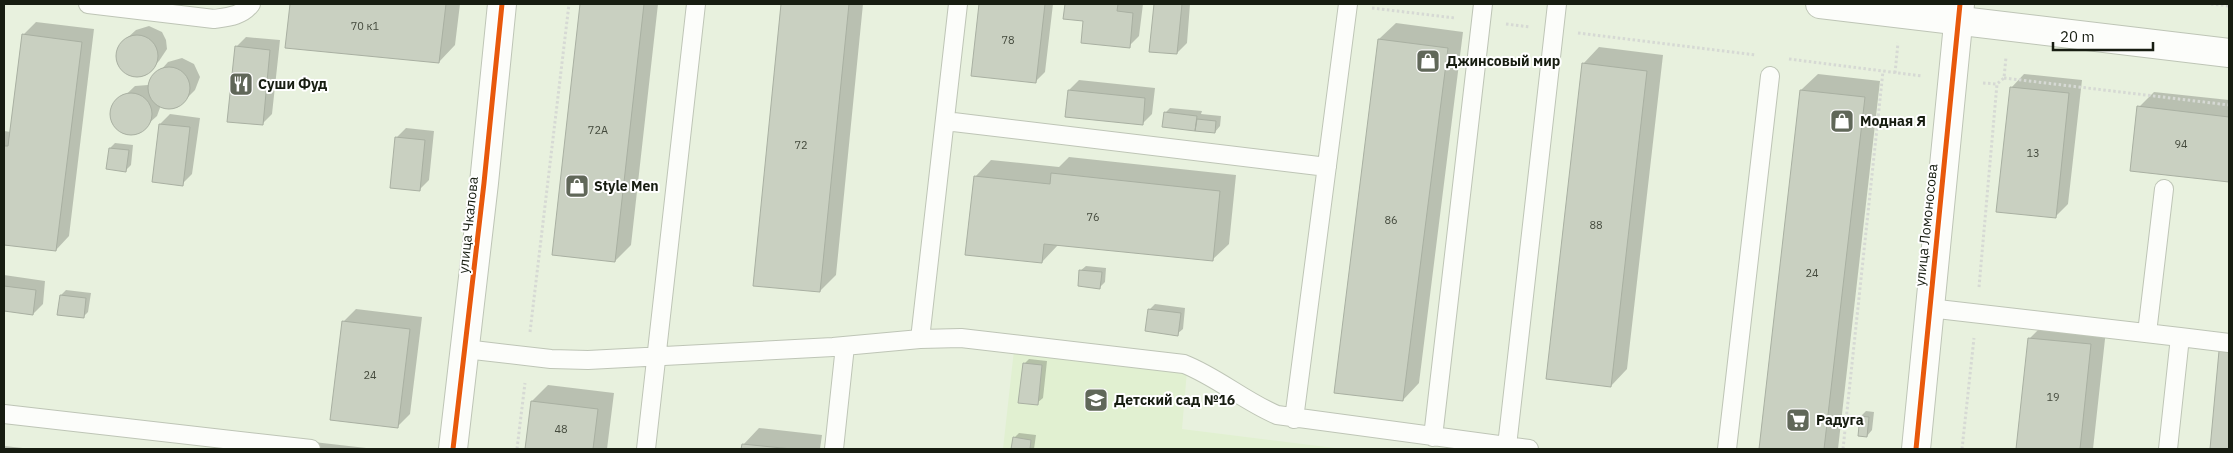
<svg xmlns="http://www.w3.org/2000/svg" width="2233" height="453" font-family="'IBM Plex Sans',sans-serif">
  <style>
    .built { fill: #e1f0d1 }
    .shadow { fill: #0003 }
    .building { fill: #c9d0c1; stroke: #a9b0a2 }
    .lines { fill: none; stroke-linecap: round; stroke-linejoin: round }
    .service-casing { stroke: #bec5b6; stroke-width: 20 }
    .minor-casing { stroke: #bec5b6; stroke-width: 30 }
    .primary-casing { stroke: #bec5b6; stroke-width: 30 }
    .path { stroke: #d6d9d4; stroke-width: 3; stroke-dasharray: 2.5 2.5; stroke-linecap: butt }
    .service { stroke: #fcfdfa; stroke-width: 18 }
    .minor { stroke: #fcfdfa; stroke-width: 28 }
    .primary { stroke: #fcfdfa; stroke-width: 28 }
    .cycleway-casing { stroke: #fff; stroke-width: 8 }
    .cycleway { stroke: #e8590c; stroke-width: 5 }
    .labels { text-anchor: middle; stroke-width: 4; stroke-linejoin: round; paint-order: stroke }
    .number-label { font-size: 11px; fill: #444a3d }
    .poi-label { font-size: 14px; font-weight: bold; fill: #171d11; stroke: #fff; text-anchor: start }
    .street-label { font-size: 14px; fill: #171d11; stroke: #fff }
  </style>
  <rect width="100%" height="100%" fill="#e8f1de"/>
  <!-- built -->
  <path class="built" d="M1014,350l173,21 -5,58 161,20h-340z"/>
  <!-- shadow -->
  <path class="shadow" d="M291,4h169l-5,41 -16,17 -152,-15z
    M581,4h77l-27,241 -16,16 -62,-7z
    M782,4h81l-27,271 -16,16 -66,-6z
    M980,4h73l-8,68 -10,10 -63,-7z
    M1066,4h77l-4,32 -10,10 -44,-26 -21,-2z
    M1155,4h35l-3,39 -10,10 -26,-2z
    M36,22l58,7 -25,207 -13,14 -52,-7v-112l7,1 12,-97z
    M1396,23l67,9 -44,351 -16,17 -24,-361z
    M149,26l13,6 4,8 1,9 -8,12 -10,10 -14,4 -12,-6 -5,-8v-9l7,-12 11,-10z
    M246,37l34,3 -8,74 -10,10 -26,-77z
    M1599,47l64,8 -36,314 -16,17 -28,-322z
    M182,58l12,6 6,13 -5,13 -10,10 -12,7 -12,-2 -4,11 -18,16 -14,1 -8,-5 -4,-8 1,-14 21,-20 13,-1 2,2 2,-7 16,-18z
    M1818,74l62,7 -42,368h-78l41,-359z
    M2024,74l58,6 -14,124 -13,13 -44,-129z
    M1079,80l76,8 -3,26 -10,10 -73,-34z
    M2154,92l75,8v81l-97,-11 7,-63z
    M1170,108l32,3 -1,3 20,2 -1,10 -5,6 -52,-6 2,-13z
    M170,114l30,4 -8,56 -10,10 -22,-60z
    M406,128l28,3 -5,49 -10,10 -23,-52z
    M115,143l18,2 -2,20 -5,5 -16,-22z
    M1069,157l167,18 -7,69 -17,16 -154,-15 -16,17 -67,-85 16,-17 68,7z
    M1086,266l20,2 -1,14 -5,5 -20,-16z
    M4,275l41,6 -2,23 -10,10 -29,-4z
    M66,290l25,3 -3,19 -5,5 -22,-22z
    M1155,304l30,4 -2,21 -6,5 -28,-24z
    M356,309l66,8 -12,97 -13,13 -54,-105z
    M2044,324l62,6 -13,119h-76l12,-110z
    M2229,342v107h-18l10,-98z
    M1029,359l18,2 -4,37 -6,5 -13,-39z
    M548,385l66,8 -7,56h-81l6,-48z
    M1866,411l8,1 -2,18 -5,6 -6,-20z
    M759,428l63,7 -2,14h-78l1,-4z
    M1019,433l17,2 -2,14h-21l1,-11z
    M261,436l114,13h-126z
    M4,446l28,3h-28z"/>
  <!-- building -->
  <path class="building" d="M290,4h156l-7,59 -154,-15z
    M580,4h64l-29,258 -63,-7z
    M781,4h68l-29,288 -67,-6z
    M979,4h66l-9,79 -65,-7z
    M1065,4h53l-1,7 16,2 -3,35 -49,-5 2,-22 -20,-2z
    M1154,4h28l-5,50 -28,-2z
    M22,34l60,8 -26,209 -52,-6v-99h4z
    M116 56a21 21 0 1 1 42 0a21 21 0 1 1-42 0Z
    M1378,39l70,9 -45,353 -69,-8z
    M235,46l35,4 -7,75 -36,-3z
    M1582,63l65,8 -36,316 -65,-8z
    M148 88a21 21 0 1 1 42 0a21 21 0 1 1-42 0Z
    M2010,87l59,6 -13,125 -60,-6z
    M1068,90l77,8 -2,27 -78,-8z
    M1800,90l65,7 -41,352h-65z
    M110 114a21 21 0 1 1 42 0a21 21 0 1 1-42 0Z
    M2137,106l92,11v65l-99,-11z
    M1164,112l33,4 -2,15 -33,-4z
    M1197,119l19,2 -1,12 -20,-2z
    M159,124l31,3 -7,59 -31,-4z
    M395,137l30,3 -5,51 -30,-3z
    M109,148l20,2 -3,22 -20,-3z
    M1051,173l169,18 -7,70 -169,-17 -2,19 -77,-8 9,-79 76,8z
    M1079,270l23,2 -2,17 -22,-3z
    M4,286l32,4 -3,25 -29,-4z
    M60,295l26,3 -2,20 -27,-3z
    M1148,309l33,4 -3,23 -33,-5z
    M342,321l68,8 -12,99 -68,-8z
    M2028,338l63,6 -11,105h-64z
    M2219,351h10v98h-19z
    M1023,363l19,2 -4,40 -20,-2z
    M531,401l67,8 -5,40h-68z
    M1860,416l9,1 -2,20 -9,-1z
    M1013,437l18,3 -1,9h-19z
    M742,444l50,5h-51z"/>
  <g class="lines">
    <!-- service casing -->
    <g class="service-casing">
      <path id="service" d="M88,4l126,15c14,-2 28,-3 37,-15
        M945,121l382,46
        M1929,308l251,29 -12,112
        M2147,333l17,-144
        M2180,337l49,6
        M920,339l38,-335
        M465,349l86,10 37,1 245,-13 87,-8 41,-1 223,26c33,13 60,37 93,51l252,34
        M4,414l307,35
        M1294,419l54,-415
        M1433,437l50,-433
        M1507,446l50,-442
        M646,449l50,-445
        M834,449l11,-103
        M1727,449l43,-373"/>
    </g>
    <!-- minor casing -->
    <g class="minor-casing">
      <path id="minor" d="M453,449l31,-266 18,-179
        M1916,449l44,-445"/>
    </g>
    <!-- primary casing -->
    <g class="primary-casing">
      <path id="primary" d="M1820,4l409,49"/>
    </g>
    <!-- path -->
    <path class="path" d="M2211,4l18,2
      M1372,8l83,10
      M1506,24l24,3
      M1578,33l178,22
      M1789,59l133,17
      M1895,73l3,-30
      M2004,78l225,27
      M1983,83l14,1
      M1979,287l18,-203 7,-6 2,-21
      M530,332l39,-328
      M517,449l8,-66
      M1843,449l40,-378
      M1962,449l12,-111"/>
    <!-- service -->
    <use href="#service" class="service"/>
    <!-- minor -->
    <use href="#minor" class="minor"/>
    <!-- primary -->
    <use href="#primary" class="primary"/>
    <!-- cycleway casing -->
    <g class="cycleway-casing">
      <path id="cycleway" d="M453,449l31,-266 18,-179
        M1916,449l44,-445"/>
    </g>
    <!-- cycleway -->
    <use href="#cycleway" class="cycleway"/>
  </g>
  <!-- icons -->
  <defs>
    <g id="shop-square" transform="scale(1.25)"><rect x="-9" y="-9" width="18" height="18" rx="4" fill="#606759" stroke="#fff"/><path d="M-5-2.5h2.3a2.7 3.5 0 0 1 5.4 0H5L5.5 6h-11ZM-1.5-2.5h3a1.5 2.3 0 0 0-3 0Z" fill="#fff"/></g>
    <g id="restaurant-square" transform="scale(1.25)"><rect x="-9" y="-9" width="18" height="18" rx="4" fill="#606759" stroke="#fff"/><path d="M-5-6h1v4h1v-4h1v4h1v-4h1v5L-1.5 .5V6h-2V.5L-5-1ZM5-6V6H3V1.5H1.5Q1.5-4 5-6Z" fill="#fff"/></g>
    <g id="school-square" transform="scale(1.25)"><rect x="-9" y="-9" width="18" height="18" rx="4" fill="#606759" stroke="#fff"/><path d="M0-5L7-2L0 1L-7-2ZM-4 1L0 2.5L4 1V4Q0 6-4 4Z" fill="#fff"/></g>
    <g id="supermarket-square" transform="scale(1.25)"><rect x="-9" y="-9" width="18" height="18" rx="4" fill="#606759" stroke="#fff"/><path d="M-6-5.5h2.5l.6 2H6L4.5 2H-2.5L-4.4-4H-6ZM-1.5 3.2a1.3 1.3 0 1 0 .1 0ZM3 3.2a1.3 1.3 0 1 0 .1 0Z" fill="#fff"/></g>
  </defs>
  <g fill-rule="evenodd">
    <use href="#shop-square" x="1428" y="61"/>
    <use href="#restaurant-square" x="241" y="84"/>
    <use href="#shop-square" x="1842" y="121"/>
    <use href="#shop-square" x="577" y="186"/>
    <use href="#school-square" x="1096" y="400"/>
    <use href="#supermarket-square" x="1798" y="420"/>
  </g>
  <g class="labels">
    <!-- number labels -->
    <g class="number-label">
      <text x="365" y="30">70 к1</text>
      <text x="1008" y="44">78</text>
      <text x="598" y="134">72А</text>
      <text x="2181" y="148">94</text>
      <text x="801" y="149">72</text>
      <text x="2033" y="157">13</text>
      <text x="1093" y="221">76</text>
      <text x="1391" y="224">86</text>
      <text x="1596" y="229">88</text>
      <text x="1812" y="277">24</text>
      <text x="370" y="379">24</text>
      <text x="2053" y="401">19</text>
      <text x="561" y="433">48</text>
    </g>
    <!-- poi labels -->
    <g class="poi-label">
      <text x="1446" y="66">Джинсовый мир</text>
      <text x="258" y="89">Суши Фуд</text>
      <text x="1860" y="126">Модная Я</text>
      <text x="594" y="191">Style Men</text>
      <text x="1114" y="405">Детский сад №16</text>
      <text x="1816" y="425">Радуга</text>
    </g>
    <!-- street labels -->
    <g class="street-label">
      <text transform="translate(468 225) rotate(-84)" y="5">улица Чкалова</text>
      <text transform="translate(1926 225) rotate(-84)" y="5">улица Ломоносова</text>
    </g>
  </g>
  <!-- border -->
  <rect width="2233" height="453" fill="none" stroke="#171d11" stroke-width="10"/>
  <!-- scale -->
  <path d="M2053 42v8h100v-8" fill="none" stroke="#171d11" stroke-width="2.5"/>
  <text x="2060" y="42" font-size="15" fill="#171d11" stroke="#ffffff" stroke-width="4" paint-order="stroke">20 m</text>
</svg>
